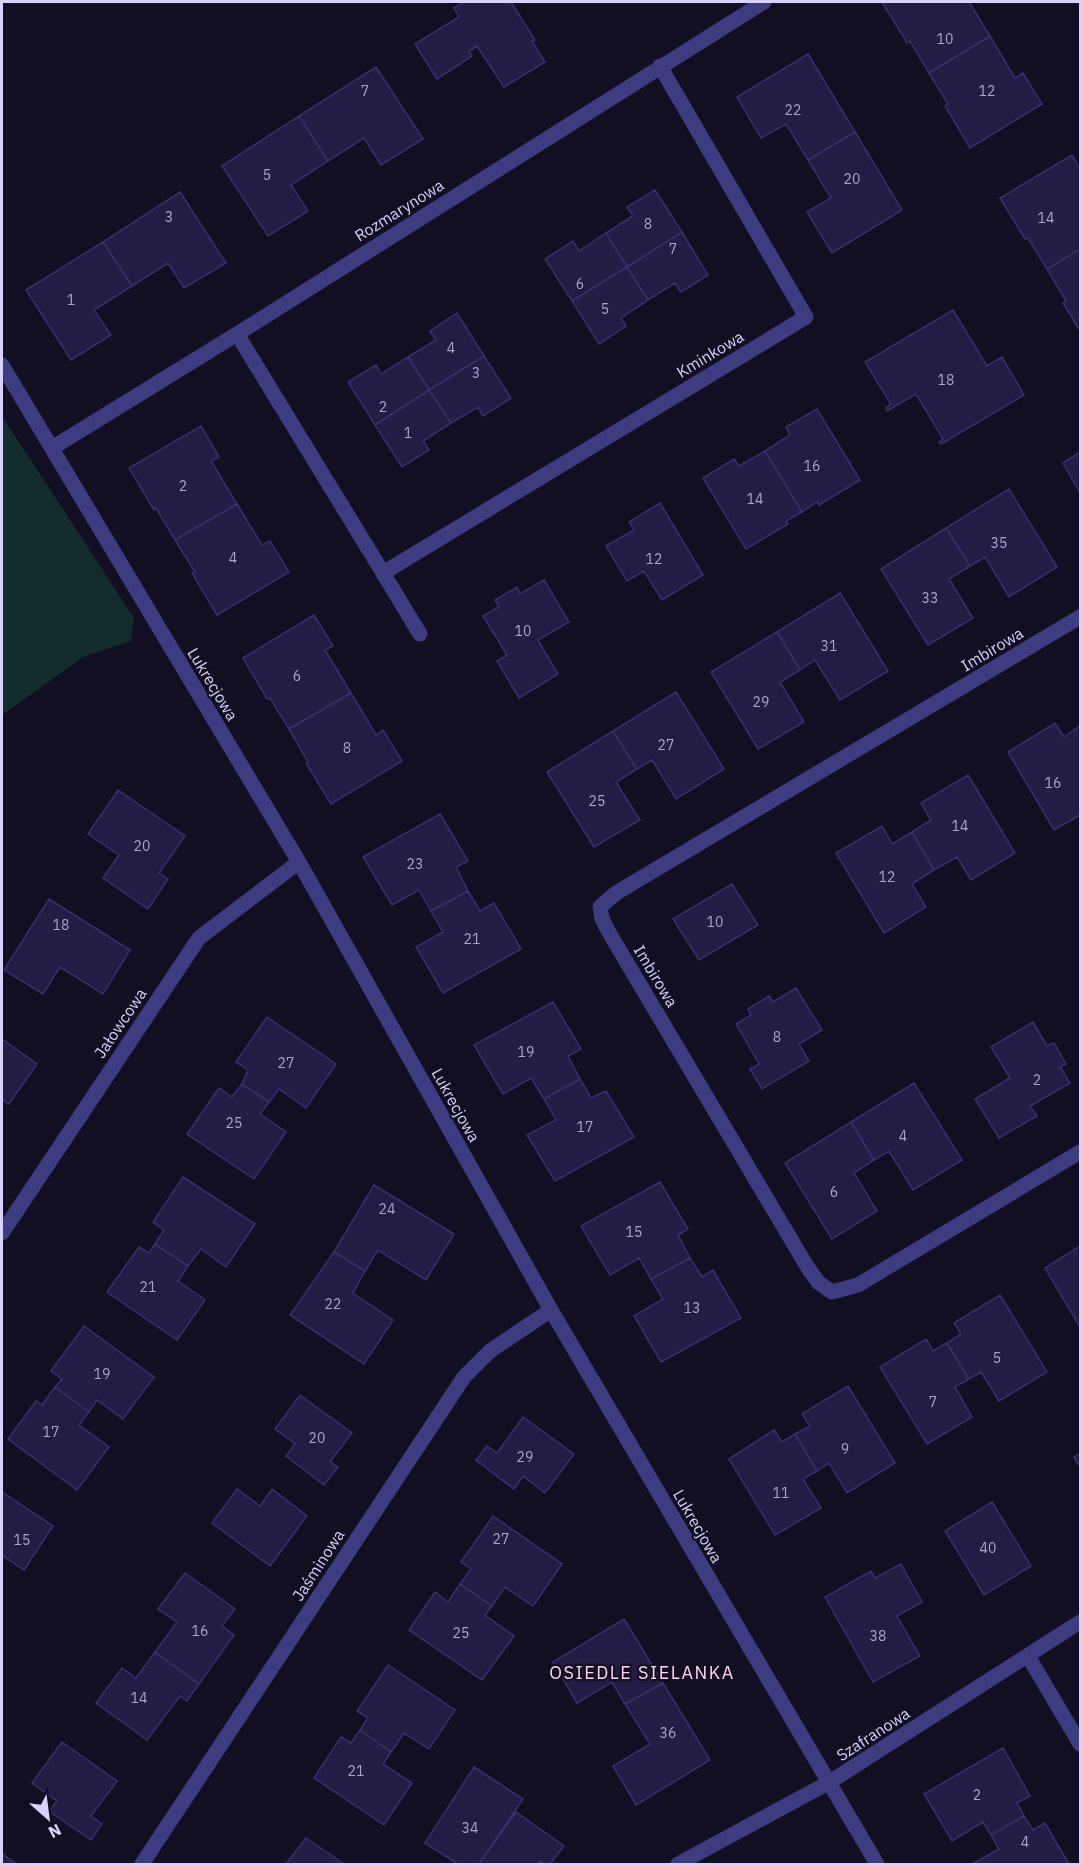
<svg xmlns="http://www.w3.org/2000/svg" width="1082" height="1866" font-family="'IBM Plex Sans',sans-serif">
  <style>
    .green { fill: #122d2c }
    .building { fill: #231c44; stroke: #3b2f6f; stroke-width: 1.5 }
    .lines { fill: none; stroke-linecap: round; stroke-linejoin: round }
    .street { stroke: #3e3c81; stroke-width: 15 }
    .labels { text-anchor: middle; stroke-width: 4.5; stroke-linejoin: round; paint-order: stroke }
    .number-label { font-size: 14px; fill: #aaa5cf }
    .street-label { font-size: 16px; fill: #d7d3fd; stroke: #120f23 }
    .neighbourhood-label { font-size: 18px; letter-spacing: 1.5px; fill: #fdd5ef; stroke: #120f23 }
  </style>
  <rect width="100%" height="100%" fill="#120f23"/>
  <!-- green -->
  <path class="green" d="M2,416l132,202 -3,23 -48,16 -81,58z"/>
  <!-- building -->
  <path class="building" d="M464,2h47l24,38 -3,1 13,21 -41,25 -27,-41 -8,5 3,5 -35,23 -22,-35 44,-27 -5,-9z
    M882,2h87l21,34 -61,37 -19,-32 -3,2z
    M990,36l25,42 8,-5 19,31 -72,44 -25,-42 3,-2 -19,-31z
    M808,54l47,78 -47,28 -22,-36 -25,14 -24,-41z
    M376,67l47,72 -42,26 -17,-27 -36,23 -29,-45z
    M299,116l29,45 -37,24 17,26 -40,25 -46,-70z
    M855,132l47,78 -70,43 -25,-41 24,-14 -23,-38z
    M1072,155l8,14v80l-33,20 -19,-31 -3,1 -25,-41z
    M655,190l27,42 -55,35 -21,-34 27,-17 -6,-9z
    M180,192l46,71 -42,25 -16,-25 -36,23 -29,-44z
    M682,232l26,43 -27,17 -6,-9 -27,17 -21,-33z
    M606,233l21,34 -55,34 -27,-42 28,-18 6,10z
    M103,242l29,44 -38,24 17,25 -40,25 -45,-70z
    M1080,249v82l-17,-28 3,-2 -19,-32z
    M627,267l21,33 -27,18 5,8 -27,18 -27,-43z
    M953,310l34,56 15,-9 22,38 -83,49 -2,-2 4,-3 -27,-45 -29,17 -1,-3 5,-4 -26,-42z
    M457,313l27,43 -55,34 -21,-33 28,-17 -6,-9z
    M484,356l27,42 -28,18 -5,-9 -27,16 -22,-33z
    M408,357l21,33 -54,35 -27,-43 28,-17 5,9z
    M429,390l22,33 -28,18 6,9 -27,17 -27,-42z
    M817,409l43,71 -41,25 -2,-3 -15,10 -37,-61 25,-16 -4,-8z
    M201,426l18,31 -8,4 26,43 -62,36 -19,-32 -2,2 -25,-42z
    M765,451l37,61 -16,9 2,3 -42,25 -43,-71 31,-19 5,7z
    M1080,452v41l-17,-30z
    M1009,489l48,78 -48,30 -24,-40 -15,9 -24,-38z
    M660,503l43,72 -41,25 -18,-29 -17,10 -21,-35 28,-16 -5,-8z
    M237,504l25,41 8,-4 19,31 -72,43 -25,-42 3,-1 -20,-32z
    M946,528l24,38 -21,13 24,39 -45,27 -47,-76z
    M544,580l25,42 -31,18 20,34 -39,24 -22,-37 10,-6 -24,-39 16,-9 -4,-7 22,-13 3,7z
    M840,593l48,78 -48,29 -25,-40 -15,10 -23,-38z
    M314,615l19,31 -8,4 26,43 -62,36 -19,-31 -3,1 -24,-41z
    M777,632l23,38 -20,12 24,40 -46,27 -47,-77z
    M676,692l48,77 -48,30 -24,-39 -15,9 -24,-38z
    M351,693l25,42 7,-5 19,31 -71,43 -25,-41 2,-1 -19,-33z
    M1055,723l9,14 16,-11v89l-26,15 -46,-78z
    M613,731l24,38 -21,13 24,38 -46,27 -47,-75z
    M968,775l47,78 -44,27 -14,-23 -23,13 -22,-38 19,-12 -10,-17z
    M118,790l67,46 -26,37 9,6 -20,30 -45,-31 16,-23 -31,-21z
    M440,814l28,47 -12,6 12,24 -37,20 -12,-21 -27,15 -29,-48z
    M882,826l10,18 20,-12 22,38 -22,14 14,23 -42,26 -48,-80z
    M732,884l26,41 -59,35 -26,-41z
    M468,891l12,20 14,-8 27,46 -78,44 -27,-46 27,-15 -12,-21z
    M49,899l81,51 -27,44 -43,-27 -17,27 -39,-24z
    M796,988l26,42 -23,14 10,17 -47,28 -12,-20 9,-5 -23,-40 15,-9 -3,-6 21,-13 4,6z
    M553,1002l28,47 -13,7 12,23 -36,20 -13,-21 -28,16 -29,-49z
    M267,1017l69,47 -30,44 -27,-19 -10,13 -27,-18 6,-14 -12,-8z
    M1033,1022l14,24 7,-3 12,21 -6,3 10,16 -40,23 7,10 -38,22 -24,-39 35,-21 -19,-31z
    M2,1039l35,25 -28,40 -7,-5z
    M580,1079l11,19 15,-7 28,46 -79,44 -28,-46 29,-15 -12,-21z
    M914,1083l48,77 -49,30 -24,-39 -15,9 -23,-38z
    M242,1084l27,18 -9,12 26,18 -32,47 -67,-45 32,-46 13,9z
    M851,1122l23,38 -20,13 23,38 -45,28 -47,-76z
    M183,1177l72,47 -29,43 -25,-18 -13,17 -33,-22 9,-14 -11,-8z
    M660,1182l28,47 -10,6 12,23 -39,21 -12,-21 -29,17 -29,-49z
    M374,1185l80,49 -28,46 -48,-30 -13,21 -31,-19z
    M155,1244l33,22 -10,15 27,19 -28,40 -70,-48 32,-45 10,6z
    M1080,1246v81l-35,-59z
    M334,1252l31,19 -12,22 40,27 -29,44 -74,-49z
    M690,1258l12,19 11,-7 28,48 -80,44 -27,-46 29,-17 -12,-20z
    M1000,1295l47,77 -48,29 -18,-29 -12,7 -22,-36 14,-9 -7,-11z
    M84,1326l70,51 -31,42 -26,-19 -8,12 -34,-25 7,-8 -11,-8z
    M926,1339l7,12 14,-8 22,36 -14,8 17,30 -45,27 -47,-77z
    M848,1386l47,77 -48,30 -18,-30 -12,8 -22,-37 15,-8 -8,-12z
    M55,1387l34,25 -10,13 30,22 -32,43 -69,-51 28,-38 6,4z
    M300,1395l52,38 -22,29 8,5 -14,18 -38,-29 9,-12 -20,-15z
    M523,1417l51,37 -29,39 -22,-17 -9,13 -38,-29 11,-14 10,7z
    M774,1430l8,12 13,-8 22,37 -14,8 18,29 -46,27 -46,-76z
    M1080,1454v13l-6,-10z
    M237,1489l23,17 12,-17 35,27 -37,50 -58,-43z
    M2,1492l51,34 -29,44 -22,-15z
    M992,1502l39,64 -47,29 -39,-64z
    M493,1516l69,48 -29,42 -28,-19 -13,19 -32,-22 11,-15 -10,-7z
    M901,1564l21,38 -25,14 23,40 -47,26 -48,-85 46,-26 4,7z
    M185,1573l50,36 -13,17 12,9 -35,49 -44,-32 22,-30 -19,-13z
    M460,1584l32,22 -7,9 29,21 -32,44 -73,-50 26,-38 13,10z
    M624,1619l39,64 -38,21 -13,-22 -35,21 -24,-41z
    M155,1652l44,32 -12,17 -7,-5 -33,44 -51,-37 26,-35 14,10z
    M388,1665l67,45 -26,39 -25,-16 -13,19 -31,-22 8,-12 -11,-7z
    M663,1683l47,77 -74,45 -23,-39 37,-22 -25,-40z
    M360,1730l31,22 -8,12 29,19 -28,42 -70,-47 27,-41 10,6z
    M62,1742l55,39 -26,35 11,8 -11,16 -42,-29 8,-10 -25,-18z
    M1003,1748l27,48 -13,7 7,13 -33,19 -8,-13 -31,19 -28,-47z
    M474,1767l49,32 -44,65h-21l-33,-21z
    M516,1812l48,34 -14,18h-5l-5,-3 -2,3h-59z
    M1024,1816l9,14 12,-7 24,41h-97l27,-15 -8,-14z
    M306,1838l38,26h-58z
    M2,1853l14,11h-14z"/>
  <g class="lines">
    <!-- street -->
    <path class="street" d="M237,334l146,239 423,-256 -146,-251
      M2,365l297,497 252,448 326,554
      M52,448l185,-114 527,-332
      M383,573l37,61
      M1080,617l-464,276 -16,14 2,11 5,11 201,339 11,15 13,9 26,-7 222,-133
      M2,1233l197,-295 100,-76
      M1028,1656l52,88
      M142,1864l322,-487 26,-26 61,-41
      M678,1864l150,-81 252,-161"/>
  </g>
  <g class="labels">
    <!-- number labels -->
    <g class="number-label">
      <text x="945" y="44">10</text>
      <text x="365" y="96">7</text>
      <text x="987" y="96">12</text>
      <text x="793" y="115">22</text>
      <text x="267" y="180">5</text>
      <text x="852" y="184">20</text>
      <text x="169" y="222">3</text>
      <text x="1046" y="223">14</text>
      <text x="648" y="229">8</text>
      <text x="673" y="254">7</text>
      <text x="580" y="289">6</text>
      <text x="71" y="305">1</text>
      <text x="605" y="314">5</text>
      <text x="451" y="353">4</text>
      <text x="476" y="378">3</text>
      <text x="946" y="385">18</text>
      <text x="383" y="412">2</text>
      <text x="408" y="438">1</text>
      <text x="812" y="471">16</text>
      <text x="183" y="491">2</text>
      <text x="755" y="504">14</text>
      <text x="999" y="548">35</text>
      <text x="233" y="563">4</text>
      <text x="654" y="564">12</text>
      <text x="930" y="603">33</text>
      <text x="523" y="636">10</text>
      <text x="829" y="651">31</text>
      <text x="297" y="681">6</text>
      <text x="761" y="707">29</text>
      <text x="666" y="750">27</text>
      <text x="347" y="753">8</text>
      <text x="1053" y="788">16</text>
      <text x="597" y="806">25</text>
      <text x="960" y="831">14</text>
      <text x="142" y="851">20</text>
      <text x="415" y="869">23</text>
      <text x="887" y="882">12</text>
      <text x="715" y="927">10</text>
      <text x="61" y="930">18</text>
      <text x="472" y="944">21</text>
      <text x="777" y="1042">8</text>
      <text x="526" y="1057">19</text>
      <text x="286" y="1068">27</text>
      <text x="1037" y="1085">2</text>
      <text x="234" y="1128">25</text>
      <text x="585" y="1132">17</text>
      <text x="903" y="1141">4</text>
      <text x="834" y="1197">6</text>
      <text x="387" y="1214">24</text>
      <text x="634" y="1237">15</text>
      <text x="148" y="1292">21</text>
      <text x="333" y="1309">22</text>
      <text x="692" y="1313">13</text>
      <text x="997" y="1363">5</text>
      <text x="102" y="1379">19</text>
      <text x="933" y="1407">7</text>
      <text x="51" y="1437">17</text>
      <text x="317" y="1443">20</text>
      <text x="845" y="1454">9</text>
      <text x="525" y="1462">29</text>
      <text x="781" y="1498">11</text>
      <text x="501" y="1544">27</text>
      <text x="22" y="1545">15</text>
      <text x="988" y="1553">40</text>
      <text x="200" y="1636">16</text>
      <text x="461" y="1638">25</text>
      <text x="878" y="1641">38</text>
      <text x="139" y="1703">14</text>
      <text x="668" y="1738">36</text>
      <text x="356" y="1776">21</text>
      <text x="977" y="1800">2</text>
      <text x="470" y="1833">34</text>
      <text x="1025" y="1847">4</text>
    </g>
    <!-- street labels -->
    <g class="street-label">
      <text transform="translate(399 210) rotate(-32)" y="6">Rozmarynowa</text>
      <text transform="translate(710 354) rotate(-31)" y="6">Kminkowa</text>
      <text transform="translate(992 649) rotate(-31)" y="6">Imbirowa</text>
      <text transform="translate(213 684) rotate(59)" y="6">Lukrecjowa</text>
      <text transform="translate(656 976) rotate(59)" y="6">Imbirowa</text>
      <text transform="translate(120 1023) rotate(-56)" y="6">Jałowcowa</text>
      <text transform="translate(456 1105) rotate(61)" y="6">Lukrecjowa</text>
      <text transform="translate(698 1526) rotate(60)" y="6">Lukrecjowa</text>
      <text transform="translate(318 1565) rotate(-57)" y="6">Jaśminowa</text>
      <text transform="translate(873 1734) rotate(-33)" y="6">Szafranowa</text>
    </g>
    <!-- neighbourhood labels -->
    <g class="neighbourhood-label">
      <text x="642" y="1679">OSIEDLE SIELANKA</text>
    </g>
  </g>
  <!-- border -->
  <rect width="1082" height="1866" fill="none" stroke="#d7d3fd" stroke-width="6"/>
  <!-- north arrow -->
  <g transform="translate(48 1818) rotate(152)" stroke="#120f23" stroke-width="4.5" paint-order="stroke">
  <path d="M0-4.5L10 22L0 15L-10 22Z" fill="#d7d3fd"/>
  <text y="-9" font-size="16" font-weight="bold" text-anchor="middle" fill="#d7d3fd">N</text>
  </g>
</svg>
